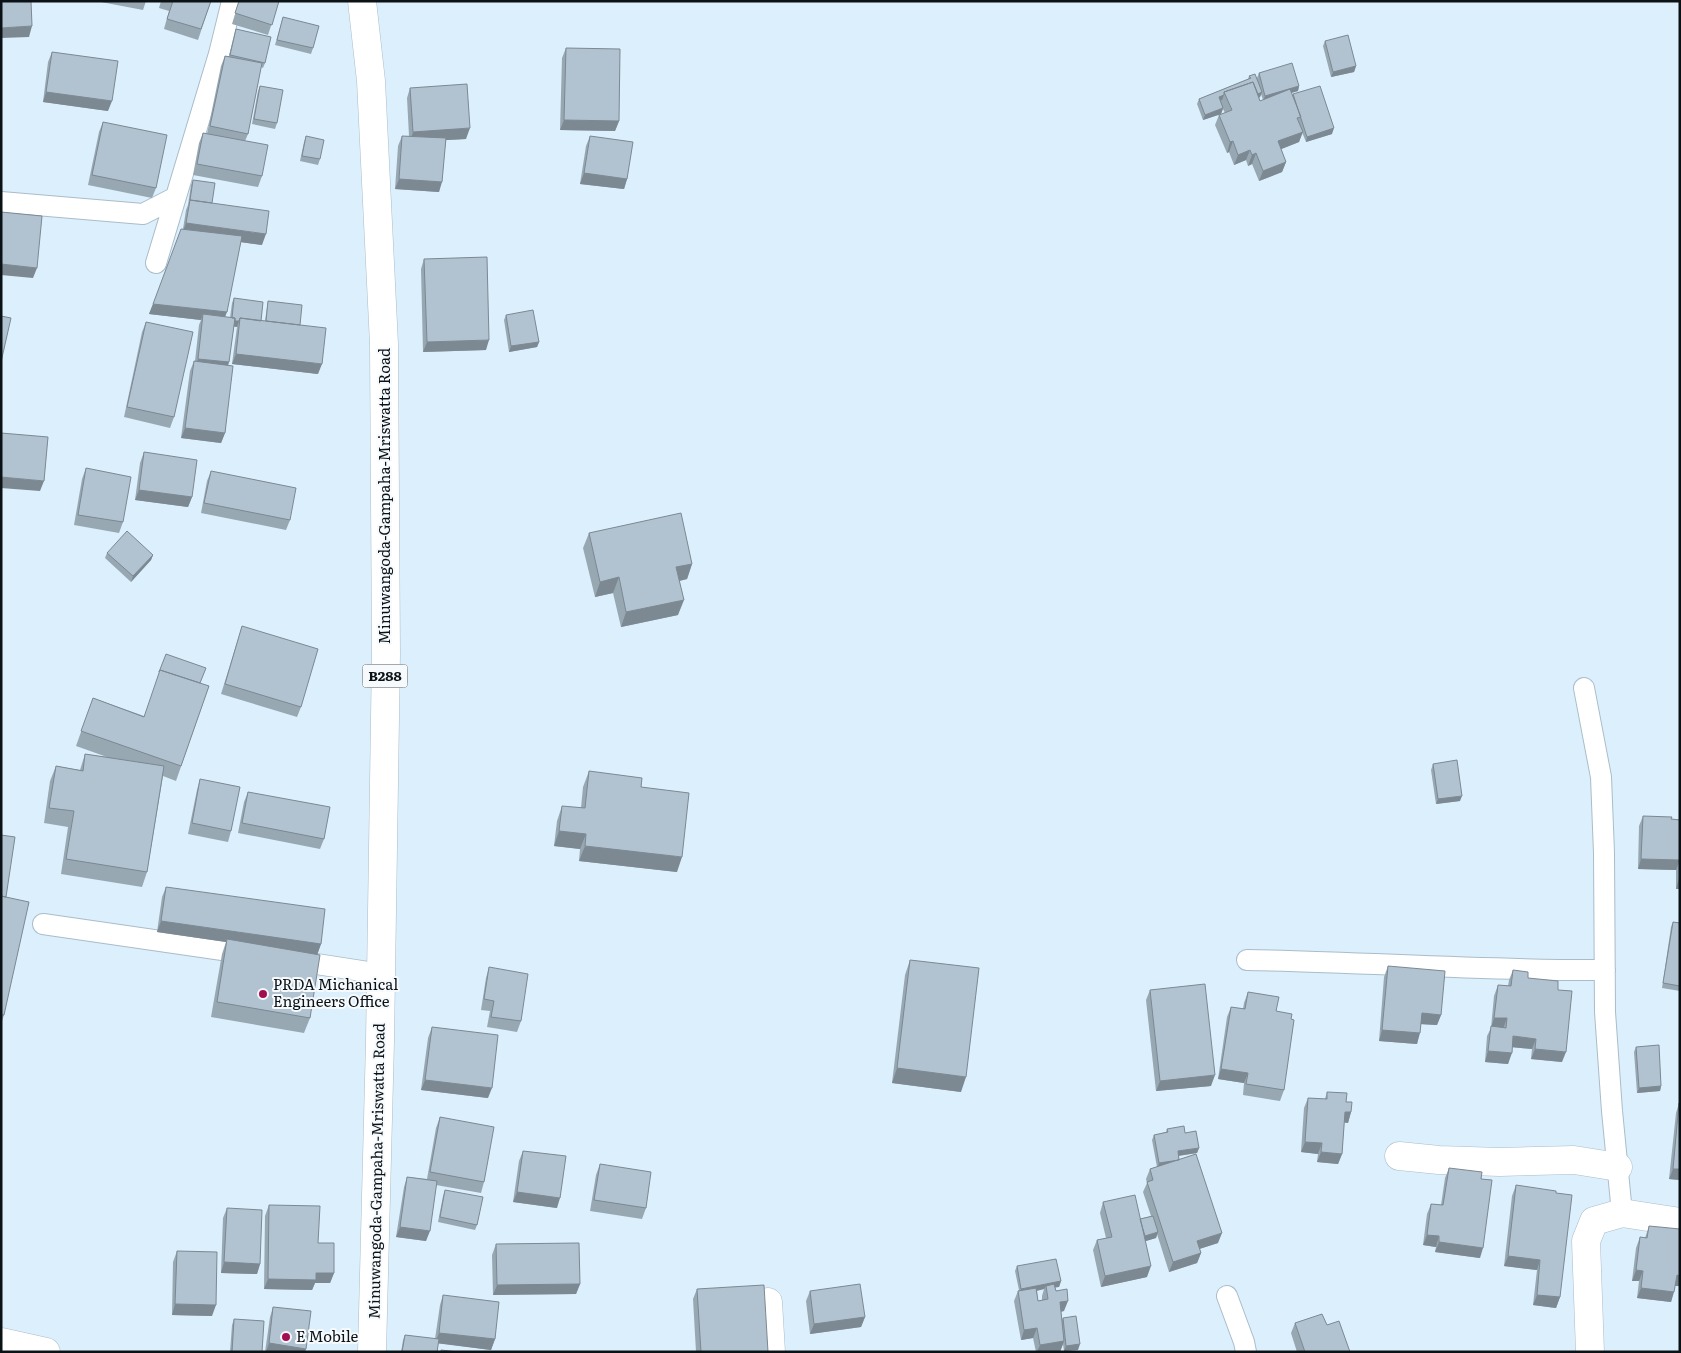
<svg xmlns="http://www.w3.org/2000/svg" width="1681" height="1353" font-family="Literata,serif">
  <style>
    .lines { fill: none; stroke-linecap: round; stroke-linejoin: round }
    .service-casing { stroke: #aabcc9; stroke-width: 22 }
    .minor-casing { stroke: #aabcc9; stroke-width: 29 }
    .tertiary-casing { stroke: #aabcc9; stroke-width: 29 }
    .primary-casing { stroke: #aabcc9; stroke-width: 29 }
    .service { stroke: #fff; stroke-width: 20 }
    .minor { stroke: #fff; stroke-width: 28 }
    .tertiary { stroke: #fff; stroke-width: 28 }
    .primary { stroke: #fff; stroke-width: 28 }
    .wall { fill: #98a8b3; fill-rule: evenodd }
    .shaded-wall { fill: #7c8892 }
    .building { fill: #b1c3d0; stroke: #7c8892 }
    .poi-dot { fill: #a20e51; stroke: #f6fafd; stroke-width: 2 }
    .labels { text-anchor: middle; stroke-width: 4; stroke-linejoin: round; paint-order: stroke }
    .shield { fill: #f6fafd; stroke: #52585b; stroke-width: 1 }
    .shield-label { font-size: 14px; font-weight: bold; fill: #0b1216 }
    .street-label { font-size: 15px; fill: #0b1216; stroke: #f6fafd }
    .poi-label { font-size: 15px; fill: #0b1216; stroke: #f6fafd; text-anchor: start }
  </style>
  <rect width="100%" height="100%" fill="#dceffc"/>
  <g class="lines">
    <!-- service casing -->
    <g class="service-casing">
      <path id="service" d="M1,202l142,12 33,-17
        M156,263l63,-209 13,-53
        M1584,688l17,89 3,76 1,159 7,99 10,102
        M43,924l207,30
        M291,960l90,14
        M1247,960c119,2 239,11 358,10
        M1227,1296l17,46 2,10"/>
    </g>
    <!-- minor casing -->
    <g class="minor-casing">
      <path id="minor" d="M1399,1156l40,4 61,2 74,-2 44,7
        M768,1302l3,50
        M1590,1352l-4,-111 8,-20 28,-8 58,9"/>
    </g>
    <!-- tertiary casing -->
    <g class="tertiary-casing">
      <path id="tertiary" d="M1,1342l45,10"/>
    </g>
    <!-- primary casing -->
    <g class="primary-casing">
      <path id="primary" d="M362,1l9,80 13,263 2,310 -6,387 -8,311"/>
    </g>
    <!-- service -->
    <use href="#service" class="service"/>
    <!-- minor -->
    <use href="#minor" class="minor"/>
    <!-- tertiary -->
    <use href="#tertiary" class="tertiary"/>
    <!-- primary -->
    <use href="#primary" class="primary"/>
  </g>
  <!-- wall -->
  <path class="wall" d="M101,1h45l-3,9 -42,-8z
    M161,1h50l-13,39 -34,-11 5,-18 -10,-3z
    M239,1h40l-11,34 -36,-11z
    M283,17l30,31 -2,6 -36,-9z
    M236,29l29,34 -2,5 -2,-1 -13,67 -3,7 17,35 -4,11 -65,-12 6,-32 4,-10 4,1 14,-68 4,-10h4z
    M1325,41l31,25 -2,6 -23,5 -8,-31z
    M566,48l53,73 -4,10 -55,-1 2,-72z
    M52,52l56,59 -65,-9 5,-40z
    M1259,73l40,13 -1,5 -7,2 2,3v-2l39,40 -26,8 -4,-10 -3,10 -18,7 5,13 -4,10 -23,9 -7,-17 -4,2 -2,-6 -12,5 -5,-13 -2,1 -12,-28 4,-10 6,-2 -2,-4 -2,5 -18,6 -6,-16 2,-5 49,-20 1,-3 8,2zM1261,94l2,6 -3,1 -1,-3 1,-1z
    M260,86l17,37 -2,6 -23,-5 6,-33z
    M410,88l56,51 -20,1 -7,52 -44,-3 3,-43 4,-10h7l-2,-38z
    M103,122l53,66 -4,10 -64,-13 11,-53z
    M306,136l14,23 -2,6 -18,-4 4,-19z
    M590,136l37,43 -3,10 -44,-5 6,-38z
    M193,180l19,23 50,42 -21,-3 -16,75 5,1 2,-15 2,-5 27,23h4l2,-14 1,-6 32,24 18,49 -86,-10 5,-37 -3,-1 -6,39 -3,68 -4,10 -40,-5 9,-67 4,-10h1l4,-36 2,-5 -52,-6 34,-85 3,-19 2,-5 3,-20z
    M424,259l62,91 -63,2 -2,-83z
    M506,315l33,27 -2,5 -28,5 -5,-32z
    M146,322l28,95 -4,11 -46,-11 18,-85z
    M144,452l48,45 -4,10 -53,-7 5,-37z
    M86,468l37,54 -4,11 -45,-8 8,-46z
    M211,471l79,49 -4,10 -85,-17 6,-32z
    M589,533l103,31 -5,15 -8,2 -1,34 -57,12 -8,-34 -18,4 -12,-49z
    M107,553l46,2 -2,5 -20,22 -26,-24z
    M242,626l59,81 -4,10 -76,-23z
    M200,683l9,3 -33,95 -13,-5 -16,96 -5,15 -81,-13 7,-47 -24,-4 6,-42 6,-15 24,4 5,-16 22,3 -31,-11 17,-48 51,18z
    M1433,764l27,37 -24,3 -5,-34z
    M589,771l52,16 36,85 -98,-11 1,-12 -26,-3 3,-25 5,-15 19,2 2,-21z
    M200,779l31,52 -3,11 -40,-8 9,-44z
    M248,792l76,47 -4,10 -82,-16 6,-31z
    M1643,816l37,4v69h-4v-19l-38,-1 1,-43z
    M1,835l5,62 -2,118 -3,9z
    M166,887l155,57 -4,11 -7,63 -6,15 -93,-16 11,-63 4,-12 -69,-10 5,-35z
    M1673,922l7,1v68l-18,-3 9,-61z
    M910,960l51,132 -69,-9 13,-108z
    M1388,966l53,49 -4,10 -16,-1 -4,20 -38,-3 5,-64z
    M489,967l32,54 -4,11 -30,-5 3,-16 -9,-1 5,-32z
    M1513,970l15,8 30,12 4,72 -31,-3 1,-10 -20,-2 -4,17 -23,-2 2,-26 4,-8 3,-32 4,-11 10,1 1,-6z
    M1150,990l61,96 -55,5 -10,-91z
    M1248,992l36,98 -4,11 -37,-6 1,-12 -26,-4 9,-62 4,-10 12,2 1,-6z
    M432,1027l56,71 -67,-8 7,-52z
    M1636,1047l25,39 -1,5 -23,2 -3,-41z
    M1327,1092l19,10 5,10 -3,11 -4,-1 -2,32 -4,10 -21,-2 1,-8 -17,-2 3,-44 4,-10 17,1z
    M1679,1103l1,77 -11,-1 7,-66z
    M440,1117l44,65 -3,11 -45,-8 -10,56 -30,-4 8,-50 3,-10 20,2 9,-51z
    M1167,1129l18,4 14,15 -2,5 -18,3v4l39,83 -19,6 2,4 -4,10 -28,9 -12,-38 -1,4 -11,3 2,36 -46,10 -8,-37 4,-10 9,-2 -6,-25 3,-11 37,17 11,-3 -8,-24 4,-9 -1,-4 4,-10 7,-2 -5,-27 2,-5 12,-3z
    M523,1151l34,57 -44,-6 6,-41z
    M600,1164l46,44 -4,11 -52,-8 6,-36z
    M1449,1168l32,11 -1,79 -45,-6 1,-5 -13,-2 4,-31 4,-10 10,1 4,-27z
    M1516,1185l44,112 -4,11 -23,-3 4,-35 -33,-4 8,-70z
    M445,1190l32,35 -2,5 -37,-8 5,-26z
    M269,1205l49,38 16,30 -4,10h-15l-3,7 -48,-1 1,-73z
    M227,1208l33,56 -3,10 -36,-1 2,-55z
    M1649,1226l26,60 -4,16 -34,-4 2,-17h-7l4,-33 4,-11 5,1z
    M496,1244l84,40 -4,10 -83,1 -1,-40z
    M177,1251l35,65 -40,-1 1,-53z
    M1017,1266l44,15 -2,6h-4l9,24 -3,1 1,8 1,-2 15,32 -14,1 -1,-7 -3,8h-24l-3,-14 -12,2 -7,-39 4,-10 1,-1 -4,-19zM1044,1289l-2,7v4l-4,1 -1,-10z
    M697,1289l71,63h-72l-3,-53z
    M810,1291l55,26 -4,10 -51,7 -4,-33z
    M443,1295l52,44 -4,11 -53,-7 -1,9h-36l2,-12 2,-5 30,4 5,-34z
    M273,1307l32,45h-40l5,-35z
    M234,1319l28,33h-32l2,-27z
    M1295,1323l32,2 23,27h-53l-6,-19z"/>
  <!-- shaded-wall -->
  <path class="shaded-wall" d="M32,26l-3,11 -28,1v-10z
    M1356,66l-2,6 -23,5 2,-5z
    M1299,86l-1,5 -35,10 2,-5z
    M46,92l66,9 -4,10 -65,-9z
    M1262,92l-2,5 -5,2 2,-5z
    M1224,95l-2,5 -5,2 2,-5z
    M1223,108l-2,6 -18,6 2,-5z
    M564,120l55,1 -4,10 -55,-1z
    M470,128l-4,11 -56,3 3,-10z
    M1334,128l-2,6 -26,8 1,-5z
    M1303,132l-4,10 -25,10 4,-11z
    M1233,141l-4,11 -2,1 3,-11z
    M1250,150l-4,10 -12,5 4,-10z
    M1256,153l-4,11 -4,2 4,-11z
    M1286,162l-4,10 -23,9 4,-10z
    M584,173l43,6 -3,10 -44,-5z
    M399,179l43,3 -3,10 -44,-3z
    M186,223l80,11 -4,11 -80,-11z
    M1,264l36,4 -4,10 -32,-3z
    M153,304l74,8 -4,10 -20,-8 -2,6 -52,-6z
    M232,320l7,1 -2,6 -7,-1z
    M489,340l-3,10 -63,2 4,-10z
    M539,342l-2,5 -28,5 2,-6z
    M236,354l86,10 -4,10 -86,-10z
    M198,359l31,3 -3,11 -32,-4z
    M185,428l40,5 -4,10 -40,-5z
    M1,477l43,4 -4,10 -39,-3z
    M139,490l53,7 -4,10 -53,-7z
    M153,555l-2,5 -20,22 2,-6z
    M692,564l-5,15 -16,4 5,-16z
    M619,577l-6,16 -18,4 5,-15z
    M684,600l-6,15 -57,12 5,-15z
    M1462,796l-2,5 -24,3 2,-5z
    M559,831l27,3 -6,15 -26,-3z
    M585,846l97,11 -5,15 -98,-11z
    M1641,859l39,1 -4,10 -38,-1z
    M1679,878l1,11h-4z
    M161,921l160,23 -4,11 -90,-16 -1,3 -69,-10z
    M1422,1013l19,2 -4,10 -18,-1z
    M1494,1018h13l-4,11 -12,-1z
    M1382,1030l38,3 -3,11 -38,-3z
    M1513,1036l23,3 -4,10 -22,-2z
    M1535,1049l31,3 -4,10 -31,-3z
    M1488,1051l24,2 -4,11 -23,-2z
    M897,1068l69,9 -5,15 -69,-9z
    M1221,1069l27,4 -4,10 -26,-4z
    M1215,1075l-4,11 -55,5 4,-10z
    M425,1080l67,8 -4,10 -67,-8z
    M1661,1086l-1,5 -23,2 2,-5z
    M1345,1112h6l-3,11 -7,-1z
    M1305,1142l17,1 -4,11 -17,-2z
    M1199,1148l-2,5 -21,3 2,-5z
    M1321,1152l21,2 -4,10 -21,-2z
    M1179,1160l-22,9 2,-6z
    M1673,1169h7v11l-11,-1z
    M517,1192l43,6 -3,10 -44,-6z
    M400,1227l30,4 -4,10 -30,-4z
    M1158,1232l-2,6 -13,4 2,-6z
    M1222,1233l-4,10 -25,8 4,-10z
    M1427,1235l12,1 -3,11 -13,-2z
    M1439,1242l44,6 -3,10 -45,-6z
    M1201,1253l-4,10 -28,9 4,-10z
    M1508,1256l32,4 -3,10 -33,-4z
    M224,1262l36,2 -3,10 -36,-1z
    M1151,1266l-4,11 -46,10 4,-11z
    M1636,1270l7,1 -4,10h-7z
    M316,1273h18l-4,10h-15l-3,7 -48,-1 4,-10z
    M1677,1275l3,1v10h-7z
    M1061,1281l-2,6 -13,2v-3l-2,3 -24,5 1,-5z
    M580,1284l-4,10 -83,1 4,-10z
    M1641,1288l33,4 -3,10 -34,-4z
    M1537,1295l23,2 -4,11 -23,-3z
    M1068,1301l-4,10 -8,1 4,-10z
    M175,1304l41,1 -4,11 -40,-1z
    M865,1317l-4,10 -51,7 4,-10z
    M1037,1328l-4,10 -12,2 3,-10z
    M439,1333l56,6 -4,11 -56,-7z
    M1064,1341l-4,11h-23l3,-7z
    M269,1343l37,6 -1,3h-39z
    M1080,1344l-2,6 -14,1 2,-5z"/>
  <!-- building -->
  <path class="building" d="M1,1h30l1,25 -31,2z
    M173,1h38l-10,28 -34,-10z
    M239,1h40l-7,24 -37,-12z
    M283,17l36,9 -6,22 -36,-8z
    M236,29l35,8 -6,26 -35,-8z
    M1348,35l8,31 -23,6 -8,-31z
    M566,48l54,1 -1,72 -55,-1z
    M52,52l66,9 -6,40 -66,-9z
    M225,56l37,7 -14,71 -38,-8z
    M1292,63l7,23 -34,10 -6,-23z
    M1255,74l7,18 -4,2 -5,-12 -29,10v3l-5,2 4,11 -18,7 -6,-16 52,-21 -2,-2z
    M1253,82l7,19 30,-12 11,28 -4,1 6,14 -25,9 8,21 -23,9 -7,-18 -4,2 -2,-5 -12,5 -5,-14 -3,1 -11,-27 13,-5 -8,-18z
    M467,84l3,44 -57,4 -3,-44z
    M260,86l23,4 -6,33 -23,-4z
    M1320,86l14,42 -27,9 -14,-43z
    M103,122l64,13 -11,53 -64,-13z
    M203,133l65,12 -6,31 -65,-12z
    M306,136l18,4 -4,19 -18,-3z
    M402,136l44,2 -4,44 -43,-3z
    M590,136l43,6 -6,37 -43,-6z
    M193,180l22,3 -3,20 -22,-3z
    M190,200l79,11 -3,23 -80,-11z
    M1,212l41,4 -5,52 -36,-4z
    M181,229l61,7 -15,76 -74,-8z
    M487,257l2,83 -62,2 -3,-83z
    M234,298l29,4 -2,19 -21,-3 -1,3h-4v-3h-3z
    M268,301l34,4 -2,20 -34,-4z
    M533,310l6,32 -28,4 -5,-31z
    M203,314l32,4 -6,44 -31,-3z
    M1,316l10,2 -10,44z
    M240,318l86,10 -4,36 -86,-10z
    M146,322l47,10 -19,85 -47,-10z
    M194,361l39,5 -8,67 -40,-5z
    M1,433l47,4 -4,44 -43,-4z
    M144,452l53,8 -5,37 -53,-7z
    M86,468l45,9 -8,45 -45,-7z
    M211,471l85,17 -6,32 -86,-17z
    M681,513l11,51 -16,3 8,33 -58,12 -7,-35 -19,5 -11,-49z
    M127,531l26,24 -20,21 -26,-23z
    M242,626l76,23 -17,58 -76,-23z
    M166,654l40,14 -6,15 -40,-13 -1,2z
    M160,670l49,16 -28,80 -100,-35 12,-33 51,19z
    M85,754l79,12 -17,106 -81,-13 8,-48 -25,-3 7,-42 27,5z
    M1457,760l5,36 -24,3 -5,-35z
    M589,771l53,7 -1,9 48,6 -7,64 -97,-11 1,-12 -27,-3 3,-25 23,2z
    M200,779l40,8 -9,44 -39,-8z
    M248,792l82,15 -6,32 -82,-16z
    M1643,816l29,1 -1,2 9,1v40l-39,-1z
    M1,835l14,2 -9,60 -5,-1z
    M166,887l159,22 -4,35 -160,-23z
    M1,896l28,6 -25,113h-3z
    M1673,922l7,1v63l-17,-3z
    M227,939l93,16 -10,63 -93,-16z
    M910,960l69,8 -13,109 -69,-9z
    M1388,966l57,5 -4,44 -19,-2 -2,20 -38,-3z
    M489,967l39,7 -7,47 -30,-4 3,-16 -10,-2z
    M1513,970l15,2v6l30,3v9l14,1 -6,61 -31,-3 1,-10 -23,-3 -1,17 -24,-2 3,-25 15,2 1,-10h-13l4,-33 13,1z
    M1205,984l10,91 -55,6 -10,-91z
    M1248,992l31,5 -3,14 16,3 -1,5 3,1 -10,70 -38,-6 2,-11 -27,-4 10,-62 14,2z
    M432,1027l66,8 -6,53 -67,-8z
    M1659,1045l2,41 -22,2 -3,-41z
    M1327,1092l20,1 -1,9h6l-1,10h-6l-3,42 -21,-2 1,-9 -17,-1 3,-44 19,1z
    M1679,1103h1v66h-7z
    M440,1117l54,10 -10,55 -54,-10z
    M1184,1126l1,7 11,-2 3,17 -21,3 1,9 -20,3 -5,-28 14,-3 -1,-3z
    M523,1151l43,5 -6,42 -43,-6z
    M1196,1154l26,79 -25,8 4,12 -28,9 -26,-80 6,-2 -3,-11z
    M600,1164l51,8 -5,36 -52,-8z
    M1449,1168l33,4 -1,7 11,1 -9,68 -44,-6v-6l-12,-1 4,-31 12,1z
    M407,1177l30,4 -7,50 -30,-4z
    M1516,1185l40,6v2l16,2 -12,102 -23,-2 3,-35 -32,-4z
    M445,1190l38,7 -6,28 -37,-8z
    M1135,1195l16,71 -46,10 -8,-36 15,-3 -9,-35z
    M269,1205l51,1 -2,37h16v30h-18v7l-48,-1z
    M227,1208l35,2 -2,54 -36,-2z
    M1153,1216l5,16 -13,4 -5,-17z
    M1649,1226l31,3v47l-3,-1 -3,17 -33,-4 2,-17 -7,-1 4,-33 7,1z
    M579,1243l1,41 -83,1 -1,-41z
    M177,1251l40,1 -1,53 -41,-1z
    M1056,1259l5,22 -40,8 -4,-23z
    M860,1284l5,33 -51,7 -4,-33z
    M1054,1284l2,7 11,-2 1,12 -8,1 4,39 -24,4 -3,-17 -13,2 -6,-39 18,-3 2,13 10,-2 -2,-13z
    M764,1285l4,67h-67l-4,-63z
    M443,1295l56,7 -4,37 -56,-6z
    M273,1307l38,4 -5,38 -37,-6z
    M1322,1314l5,11 12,-4 11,31h-45l-10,-29z
    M1076,1316l4,28 -14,2 -3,-28z
    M234,1319l30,2 -2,31h-30z
    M405,1335l34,4 -2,13h-35z
    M441,1350l17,2h-17z"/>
  <!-- markers -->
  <g class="poi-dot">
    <circle cx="263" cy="994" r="5"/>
    <circle cx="286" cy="1337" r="5"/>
  </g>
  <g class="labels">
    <!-- shield labels -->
    <rect class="shield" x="362.5" y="664.5" width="45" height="23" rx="4"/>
    <g class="shield-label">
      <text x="385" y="681">B288</text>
    </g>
    <!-- street labels -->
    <g class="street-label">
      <text transform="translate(385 496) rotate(-90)" y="5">Minuwangoda-Gampaha-Mriswatta Road</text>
      <text transform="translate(377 1171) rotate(-89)" y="5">Minuwangoda-Gampaha-Mriswatta Road</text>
    </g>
    <!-- poi labels -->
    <g class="poi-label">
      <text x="273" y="990">PRDA Michanical<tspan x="273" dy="17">Engineers Office</tspan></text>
      <text x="296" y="1342">E Mobile</text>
    </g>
  </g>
  <!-- border -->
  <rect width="1681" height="1353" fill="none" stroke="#0b1216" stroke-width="5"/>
</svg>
